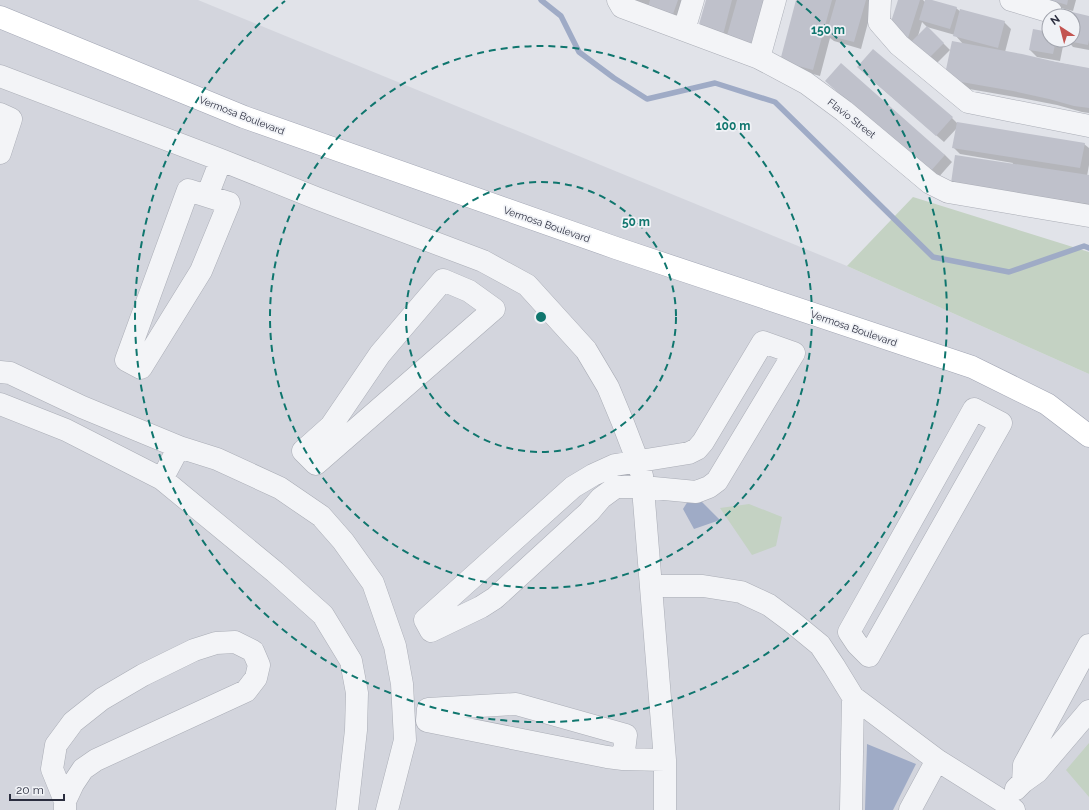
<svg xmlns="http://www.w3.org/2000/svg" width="1089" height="810" font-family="Raleway,sans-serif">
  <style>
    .built { fill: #d3d5dd }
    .green { fill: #c4d2c3 }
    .water { fill: #9fabc6 }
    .shadow { fill: #0003 }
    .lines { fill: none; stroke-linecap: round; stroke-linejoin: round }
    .stream { stroke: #9fabc6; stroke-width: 5.5 }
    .building { fill: #bfc1cb }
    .minor-casing { stroke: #aaadb6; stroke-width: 23 }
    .major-casing { stroke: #a1a5b3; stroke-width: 23 }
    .minor { stroke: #f3f4f7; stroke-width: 22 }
    .major { stroke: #fff; stroke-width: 22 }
    .ring { fill: none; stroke: #0f766e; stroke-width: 2; stroke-dasharray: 7 5 }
    .labels { text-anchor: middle; stroke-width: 3.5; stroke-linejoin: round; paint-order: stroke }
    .street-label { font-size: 10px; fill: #2b2e3f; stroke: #f0f2f6 }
    .centre { fill: #0f766e; stroke: #f0f2f6; stroke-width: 2 }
    .ring-label { font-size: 12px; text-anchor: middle; font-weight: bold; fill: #0f766e; stroke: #f0f2f6; stroke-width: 3.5; stroke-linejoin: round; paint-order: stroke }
  </style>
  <rect width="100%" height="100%" fill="#e1e3e9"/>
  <!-- built -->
  <path class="built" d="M0,0h198l649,266 242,108v436h-1089z"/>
  <!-- green -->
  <path class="green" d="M913,197l176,55v122l-242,-108z
    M749,504l33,13 -6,29 -24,9 -32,-47z
    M1089,743v54l-23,-27z"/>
  <!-- water -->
  <path class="water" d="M693,493l27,27 -26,9 -11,-20z
    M867,744l49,20 -23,46h-28z"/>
  <!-- shadow -->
  <path class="shadow" d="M628,0h59l-7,21z
    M707,0h68l-14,52 -55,-17z
    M797,0h77l-13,49 -27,-8 -4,-3 -10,38 -32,-9z
    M899,0h24l2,2 1,-2h2l28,8 5,4 43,10 7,7 -6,23 84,17v44l-7,-1 -25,-7 -36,-7 -69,-12 11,-42 -8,-9 -28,-8 -5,-5 -4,14 9,-9 23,23 -16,16 -38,-28z
    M1030,0h46l-3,11z
    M1073,13l16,4v33l-16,-3 -6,-7h6z
    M1049,33v7h14l1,1 -4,20 -23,-4 -7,-7z
    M865,74l87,44 5,5 127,21 5,4v17l-2,11 2,1v32l-130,-19 53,-25 1,-2 -53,-9 -7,-7 4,-19 -13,14z
    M826,81l119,74 7,7 -15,17z"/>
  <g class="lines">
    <!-- stream -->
    <path class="stream" d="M541,0l20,16 18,36 35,26 33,21 68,-16 60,19 158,155 76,15 75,-26 5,2"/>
  </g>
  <!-- building -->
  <path class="building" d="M650,0h28l-5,14 -25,-7z
    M706,0h26l-9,35 -25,-7z
    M737,0h30l-13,46 -28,-7z
    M796,0h36l-19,70 -33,-9z
    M836,0h30l-12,42 -28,-7z
    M898,0h22l-12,38 -20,-7z
    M925,0h7l25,7 -7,22 -31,-9z
    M1050,0h18l-1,5z
    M960,9l45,12 -7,27 -45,-12z
    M1072,12l17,4v24l-1,5 -20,-4 5,-1v-24h-2z
    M927,26l17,17 -17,17 -17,-17z
    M1033,29l16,3v8h7l-3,14 -24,-4z
    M952,41l70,13 34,8 33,6v40l-15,-2 -25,-7 -36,-8 -69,-12z
    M873,49l80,68 -17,19 -79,-69z
    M841,63l104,92 -16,18 -104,-92z
    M957,122l128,21 -5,25 -128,-20z
    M955,155l134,20v29l-138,-21z"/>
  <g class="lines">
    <!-- minor casing -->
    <g class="minor-casing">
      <path id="minor" d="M618,0l4,7 137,51 47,25 38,28 86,72 18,9 141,24
        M880,0l-1,22 20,23 69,57 121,24
        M1011,0l40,12
        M684,30l9,-30
        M759,58l16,-58
        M0,76l221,84 95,38 167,63 44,24 59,65 22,37 15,36 15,39 4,14 23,284v50
        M0,114l11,5 -11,34
        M188,190l41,13 -28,68 -60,97 -15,-8z
        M207,196l14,-36
        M443,280l26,11 25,18 -178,155 -13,-13 28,-25 49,-72z
        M763,342l31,11 -77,128 -8,6 -13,5 -53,-5h-27l-15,11 -12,14 -94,86 -14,9 -50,24 -6,-11 148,-133 20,-12 22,-10 74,-12 8,-4 6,-7z
        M0,372l10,1 72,34 97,40 38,12 63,29 41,28 22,25 30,42 22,63 7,38 3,56 -18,70
        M0,404l66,26 96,49 113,93 48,43 28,46 6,32 -1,37 -9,80
        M974,409l27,14 -132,233 -12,-12 -8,-12z
        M162,479l17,-32
        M652,586h51l38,6 28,13 23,17 28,23 14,21 19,31 -2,113
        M853,697l84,63 67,42 10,8
        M623,759l3,-24 -110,-31 -88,5 -1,12 180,36 16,2 42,1
        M1023,782l1,-17 65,-120
        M1016,789l7,-7 14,-10 52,-61
        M65,810v-9l-13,-32 4,-24 17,-23 29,-23 41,-24 51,-25 22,-7 19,-1 18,9 6,14 -3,13 -10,13 -150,69 -13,9 -10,15 -8,17
        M910,810l27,-50"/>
    </g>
    <!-- major casing -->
    <g class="major-casing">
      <path id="major" d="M0,17l244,100 372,131 356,119 75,37 42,32"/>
    </g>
    <!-- minor -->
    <use href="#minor" class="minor"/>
    <!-- major -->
    <use href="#major" class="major"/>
  </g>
  <!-- distance rings -->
  <g class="ring">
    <circle cx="541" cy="317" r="135"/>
    <circle cx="541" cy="317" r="271"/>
    <path d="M797 1A406 406 0 1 1 285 1"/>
  </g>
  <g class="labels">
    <!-- street labels -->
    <g class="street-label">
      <text transform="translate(242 115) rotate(21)" y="4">Vermosa Boulevard</text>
      <text transform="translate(852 118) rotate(38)" y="4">Flavio Street</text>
      <text transform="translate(547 224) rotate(19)" y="4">Vermosa Boulevard</text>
      <text transform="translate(854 328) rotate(19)" y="4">Vermosa Boulevard</text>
    </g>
  </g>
  <circle cx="541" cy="317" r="6" class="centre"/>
  <g class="ring-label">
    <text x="828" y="34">150 m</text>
    <text x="733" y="130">100 m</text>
    <text x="636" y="226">50 m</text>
  </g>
  <!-- north arrow -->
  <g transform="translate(1061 28) rotate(324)"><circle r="19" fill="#f0f2f6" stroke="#a1a4ad"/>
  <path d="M0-3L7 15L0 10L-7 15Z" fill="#c35450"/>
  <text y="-6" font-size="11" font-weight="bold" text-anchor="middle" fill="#2b2e3f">N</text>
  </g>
  <!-- scale -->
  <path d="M10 794v6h54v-6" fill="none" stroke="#2b2e3f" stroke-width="2"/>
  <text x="16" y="794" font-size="12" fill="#2b2e3f" stroke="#f0f2f6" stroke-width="3" paint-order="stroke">20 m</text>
</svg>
